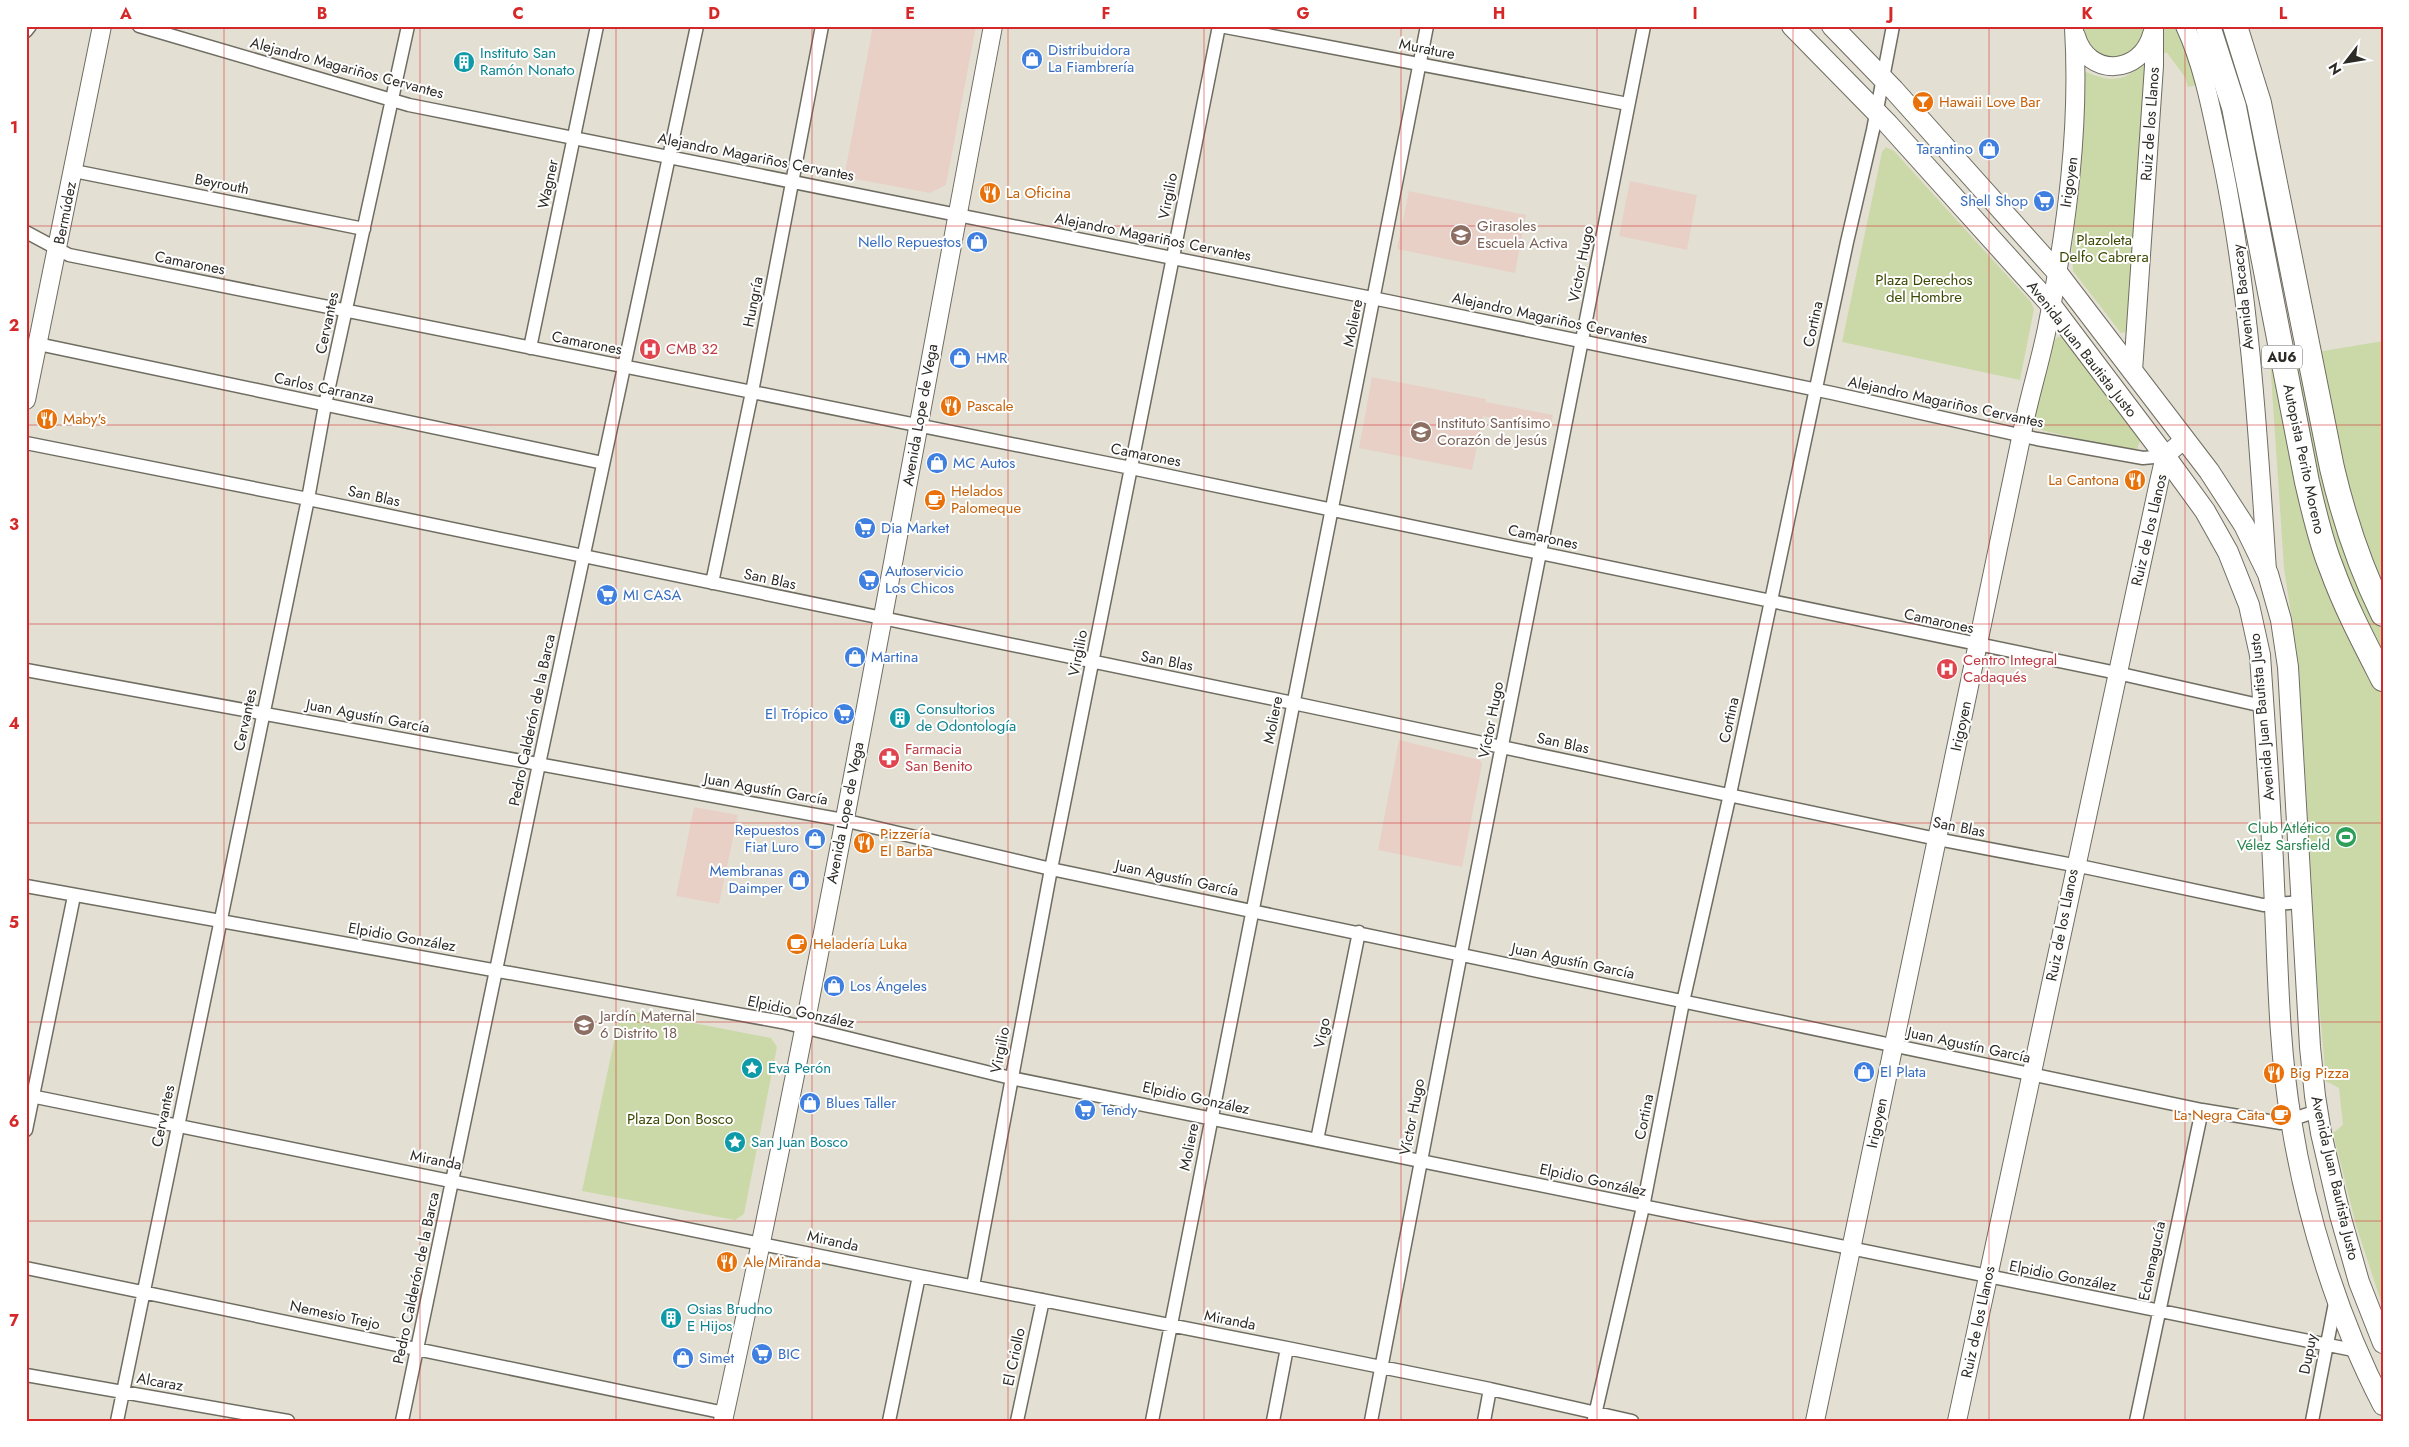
<svg xmlns="http://www.w3.org/2000/svg" width="2409" height="1447" font-family="Jost,sans-serif">
  <style>
    .education { fill: #e8d0c7 }
    .green { fill: #cbd9a8 }
    .lines { fill: none; stroke-linecap: round; stroke-linejoin: round }
    .street-casing { stroke: #6f6c61; stroke-width: 15 }
    .secondary-casing { stroke: #6f6c61; stroke-width: 20 }
    .primary-casing { stroke: #6f6c61; stroke-width: 22 }
    .highway-casing { stroke: #6f6c61; stroke-width: 26 }
    .street { stroke: #fff; stroke-width: 12 }
    .secondary { stroke: #fff; stroke-width: 18 }
    .primary { stroke: #fff; stroke-width: 20 }
    .highway { stroke: #fff; stroke-width: 24 }
    .grid { fill: none; stroke: #d62828; stroke-width: 1; stroke-opacity: 0.55 }
    .labels { text-anchor: middle; stroke-width: 4; stroke-linejoin: round; paint-order: stroke }
    .shield { fill: #fff; stroke: #6b6b67; stroke-width: 1 }
    .shield-label { font-size: 14px; font-weight: bold; fill: #2c2b26 }
    .street-label { font-size: 15px; fill: #2c2b26; stroke: #fff }
    .shop-label { font-size: 15px; fill: #366cbe; stroke: #fff; text-anchor: start }
    .culture-label { font-size: 15px; fill: #0d838f; stroke: #fff; text-anchor: start }
    .food-label { font-size: 15px; fill: #c56008; stroke: #fff; text-anchor: start }
    .education-label { font-size: 15px; fill: #785e54; stroke: #fff; text-anchor: start }
    .park-label { font-size: 15px; fill: #3b4800; stroke: #fff }
    .health-label { font-size: 15px; fill: #be3a42; stroke: #fff; text-anchor: start }
    .leisure-label { font-size: 15px; fill: #27864d; stroke: #fff; text-anchor: end }
    .neatline { fill: none; stroke: #d62828; stroke-width: 2 }
    .grid-label { font-size: 16px; text-anchor: middle; font-weight: bold; fill: #d62828 }
  </style>
  <rect width="100%" height="100%" fill="#e3e0d3"/>
  <!-- education -->
  <path class="education" d="M873,26h103l-30,159 -16,8 -86,-16z
    M1630,181l67,14 -10,55 -68,-14z
    M1409,191l117,24 -11,58 -118,-24z
    M1372,377l114,22v3l67,13 -3,15 -67,-14 -11,54 -113,-22z
    M1399,740l81,20 2,5 -20,102 -84,-17z
    M694,807l44,8 -19,89 -43,-8z"/>
  <!-- green -->
  <path class="green" d="M2081,26h64l-3,13 -19,21 -32,-6z
    M2159,26h18l20,59 -9,2 -3,-10 -18,-24 -9,-1z
    M2146,60l-19,272 -6,1 -48,-62 -1,-23 9,-75 2,-99 3,-2c27,11 39,10 60,-12z
    M1886,147l8,4 137,151 3,7 -14,71 -178,-38 40,-190z
    M2058,337h5l78,102 -4,10 -7,2 -89,-21 -6,-12 16,-75z
    M2383,341v967l-27,-83 -23,-92 10,-8 -4,-37 -13,-7 -8,-90 -19,-324 -15,-99 -14,-208z
    M621,1009l150,29 6,9 -33,167 -9,6 -153,-29z"/>
  <g class="lines">
    <!-- street casing -->
    <g class="street-casing">
      <path id="street" d="M139,26l270,79 978,196 445,92 205,46 106,19 22,-2
        M1220,26l408,78
        M26,31l4,-5
        M74,171l290,58
        M26,232l43,23 1062,213 986,205 146,33
        M38,344l565,119
        M530,348l67,-322
        M26,443l282,56 985,204 644,136 152,29 174,37 38,-3
        M712,583l40,-191 70,-366
        M26,670l817,150 208,49 1151,241 79,13 36,-12
        M26,886l756,136 229,56 1347,273
        M26,1095l893,181 368,72 203,41 142,32
        M26,1130l48,-234
        M1317,1140l42,-208
        M26,1268l699,145
        M973,1286l78,-417 168,-843
        M26,1375l262,46
        M1594,1419l49,-212 40,-205 47,-208 117,-552 26,-112 20,-104
        M117,1421l191,-922 17,-94 83,-379
        M402,1421l137,-657 158,-738
        M889,1421l30,-145
        M1017,1421l26,-121
        M1152,1421l275,-1395
        M1273,1421l14,-73
        M1371,1421l90,-468 183,-927
        M1484,1421l6,-32
        M2136,1421l66,-311
        M2312,1421l24,-123"/>
    </g>
    <!-- secondary casing -->
    <g class="secondary-casing">
      <path id="secondary" d="M2185,26c20,43 28,93 38,139 27,133 35,270 44,406
        M2076,36c12,42 65,39 76,-2
        M2133,371l21,-305v-40
        M26,400l76,-374
        M723,1421c101,-463 182,-930 270,-1395
        M1815,1421l210,-1002c7,-32 17,-64 23,-96 19,-97 32,-196 26,-295
        M1957,1421c66,-314 133,-627 202,-939l6,-26 20,-17"/>
    </g>
    <!-- primary casing -->
    <g class="primary-casing">
      <path id="primary" d="M1792,26l96,98 163,181 114,151 40,55 23,41 21,53 11,50c5,76 11,153 14,230 4,78 4,157 17,235 15,95 47,199 92,285
        M1832,26l62,64 162,181 153,200 35,54 24,49 13,46 7,47 22,380 5,49 6,37 19,82 19,67 24,61"/>
    </g>
    <!-- highway casing -->
    <g class="highway-casing">
      <path id="highway" d="M2208,26l26,81 73,375c7,29 13,58 24,85 14,39 33,75 52,112
        M2235,26l24,77 73,365c12,51 28,99 51,146"/>
    </g>
    <!-- street -->
    <use href="#street" class="street"/>
    <!-- secondary -->
    <use href="#secondary" class="secondary"/>
    <!-- primary -->
    <use href="#primary" class="primary"/>
    <!-- highway -->
    <use href="#highway" class="highway"/>
  </g>
  <!-- grid -->
  <path class="grid" d="M224,26v1395M420,26v1395M616,26v1395M812,26v1395M1008,26v1395M1204,26v1395M1401,26v1395M1597,26v1395M1793,26v1395M1989,26v1395M2185,26v1395M26,226h2357M26,425h2357M26,624h2357M26,823h2357M26,1022h2357M26,1221h2357"/>
  <!-- icons -->
  <defs>
    <g id="shop-disc" transform="scale(1.125)"><circle r="9.5" fill="#3f7fe0" stroke="#fff"/><path d="M-5-2.5h2.3a2.7 3.5 0 0 1 5.4 0H5L5.5 6h-11ZM-1.5-2.5h3a1.5 2.3 0 0 0-3 0Z" fill="#fff"/></g>
    <g id="building-disc" transform="scale(1.125)"><circle r="9.5" fill="#0f9aa8" stroke="#fff"/><path d="M-4-6H4V6H1V3H-1V6H-4ZM-2.5-4.3h1.7v1.8h-1.7ZM.8-4.3h1.7v1.8H.8ZM-2.5-1h1.7V.8h-1.7ZM.8-1h1.7V.8H.8Z" fill="#fff"/></g>
    <g id="bar-disc" transform="scale(1.125)"><circle r="9.5" fill="#e8710a" stroke="#fff"/><path d="M-6-5H6L.8 .8V4.5H3.5V6h-7V4.5H-.8V.8Z" fill="#fff"/></g>
    <g id="restaurant-disc" transform="scale(1.125)"><circle r="9.5" fill="#e8710a" stroke="#fff"/><path d="M-5-6h1v4h1v-4h1v4h1v-4h1v5L-1.5 .5V6h-2V.5L-5-1ZM5-6V6H3V1.5H1.5Q1.5-4 5-6Z" fill="#fff"/></g>
    <g id="supermarket-disc" transform="scale(1.125)"><circle r="9.5" fill="#3f7fe0" stroke="#fff"/><path d="M-6-5.5h2.5l.6 2H6L4.5 2H-2.5L-4.4-4H-6ZM-1.5 3.2a1.3 1.3 0 1 0 .1 0ZM3 3.2a1.3 1.3 0 1 0 .1 0Z" fill="#fff"/></g>
    <g id="school-disc" transform="scale(1.125)"><circle r="9.5" fill="#8d6e63" stroke="#fff"/><path d="M0-5L7-2L0 1L-7-2ZM-4 1L0 2.5L4 1V4Q0 6-4 4Z" fill="#fff"/></g>
    <g id="hospital-disc" transform="scale(1.125)"><circle r="9.5" fill="#e0444e" stroke="#fff"/><path d="M-5-5h3v3.5h4V-5h3V5h-3V1.5h-4V5h-3Z" fill="#fff"/></g>
    <g id="cafe-disc" transform="scale(1.125)"><circle r="9.5" fill="#e8710a" stroke="#fff"/><path d="M-5.5-4.5H6V0H3Q3 3.5 0 3.5H-2.5Q-5.5 3.5-5.5 0ZM3-3.2v2h1.7v-2ZM-6 4.5H4V6H-6Z" fill="#fff"/></g>
    <g id="pharmacy-disc" transform="scale(1.125)"><circle r="9.5" fill="#e0444e" stroke="#fff"/><path d="M-2-6h4v4h4v4h-4v4h-4v-4h-4v-4h4Z" fill="#fff"/></g>
    <g id="stadium-disc" transform="scale(1.125)"><circle r="9.5" fill="#2e9e5b" stroke="#fff"/><path d="M0-5a6.5 5 0 1 0 0 10a6.5 5 0 1 0 0-10ZM-3.5-1.8h7v3.6h-7Z" fill="#fff"/></g>
    <g id="sight-disc" transform="scale(1.125)"><circle r="9.5" fill="#0f9aa8" stroke="#fff"/><path d="M0-6L1.8-2.2L6-1.7L2.9 1.2L3.7 5.4L0 3.3L-3.7 5.4L-2.9 1.2L-6-1.7L-1.8-2.2Z" fill="#fff"/></g>
  </defs>
  <g fill-rule="evenodd">
    <use href="#shop-disc" x="1032" y="59"/>
    <use href="#building-disc" x="464" y="62"/>
    <use href="#bar-disc" x="1923" y="102"/>
    <use href="#shop-disc" x="1989" y="149"/>
    <use href="#restaurant-disc" x="990" y="193"/>
    <use href="#supermarket-disc" x="2044" y="201"/>
    <use href="#school-disc" x="1461" y="235"/>
    <use href="#shop-disc" x="977" y="242"/>
    <use href="#hospital-disc" x="650" y="349"/>
    <use href="#shop-disc" x="960" y="358"/>
    <use href="#restaurant-disc" x="951" y="406"/>
    <use href="#restaurant-disc" x="47" y="419"/>
    <use href="#school-disc" x="1421" y="432"/>
    <use href="#shop-disc" x="937" y="463"/>
    <use href="#restaurant-disc" x="2135" y="480"/>
    <use href="#cafe-disc" x="935" y="500"/>
    <use href="#supermarket-disc" x="865" y="528"/>
    <use href="#supermarket-disc" x="869" y="580"/>
    <use href="#supermarket-disc" x="607" y="595"/>
    <use href="#shop-disc" x="855" y="657"/>
    <use href="#hospital-disc" x="1947" y="669"/>
    <use href="#supermarket-disc" x="844" y="714"/>
    <use href="#building-disc" x="900" y="718"/>
    <use href="#pharmacy-disc" x="889" y="758"/>
    <use href="#stadium-disc" x="2346" y="837"/>
    <use href="#shop-disc" x="815" y="839"/>
    <use href="#restaurant-disc" x="864" y="843"/>
    <use href="#shop-disc" x="799" y="880"/>
    <use href="#cafe-disc" x="797" y="944"/>
    <use href="#shop-disc" x="834" y="986"/>
    <use href="#school-disc" x="584" y="1025"/>
    <use href="#sight-disc" x="752" y="1068"/>
    <use href="#shop-disc" x="1864" y="1072"/>
    <use href="#restaurant-disc" x="2274" y="1073"/>
    <use href="#shop-disc" x="810" y="1103"/>
    <use href="#supermarket-disc" x="1085" y="1110"/>
    <use href="#cafe-disc" x="2281" y="1115"/>
    <use href="#sight-disc" x="735" y="1142"/>
    <use href="#restaurant-disc" x="727" y="1262"/>
    <use href="#building-disc" x="671" y="1318"/>
    <use href="#supermarket-disc" x="762" y="1354"/>
    <use href="#shop-disc" x="683" y="1358"/>
  </g>
  <g class="labels">
    <!-- shield labels -->
    <rect class="shield" x="2262" y="345.5" width="40" height="23" rx="4"/>
    <g class="shield-label">
      <text x="2282" y="362">AU6</text>
    </g>
    <!-- street labels -->
    <g class="street-label">
      <text transform="translate(1427 49) rotate(11)" y="5">Murature</text>
      <text transform="translate(347 68) rotate(15)" y="5">Alejandro Magariños Cervantes</text>
      <text transform="translate(2150 124) rotate(-86)" y="5">Ruiz de los Llanos</text>
      <text transform="translate(756 157) rotate(11)" y="5">Alejandro Magariños Cervantes</text>
      <text transform="translate(2069 182) rotate(-82)" y="5">Irigoyen</text>
      <text transform="translate(222 184) rotate(11)" y="5">Beyrouth</text>
      <text transform="translate(548 184) rotate(-78)" y="5">Wagner</text>
      <text transform="translate(1168 196) rotate(-79)" y="5">Virgilio</text>
      <text transform="translate(65 213) rotate(-79)" y="5">Bermúdez</text>
      <text transform="translate(1153 237) rotate(11)" y="5">Alejandro Magariños Cervantes</text>
      <text transform="translate(190 263) rotate(11)" y="5">Camarones</text>
      <text transform="translate(1581 264) rotate(-79)" y="5">Víctor Hugo</text>
      <text transform="translate(2243 297) rotate(-96)" y="5">Avenida Bacacay</text>
      <text transform="translate(753 302) rotate(-79)" y="5">Hungría</text>
      <text transform="translate(1550 318) rotate(12)" y="5">Alejandro Magariños Cervantes</text>
      <text transform="translate(327 323) rotate(-78)" y="5">Cervantes</text>
      <text transform="translate(1353 323) rotate(-79)" y="5">Moliere</text>
      <text transform="translate(1813 324) rotate(-78)" y="5">Cortina</text>
      <text transform="translate(587 343) rotate(11)" y="5">Camarones</text>
      <text transform="translate(2082 349) rotate(52)" y="5">Avenida Juan Bautista Justo</text>
      <text transform="translate(324 388) rotate(12)" y="5">Carlos Carranza</text>
      <text transform="translate(1946 402) rotate(12)" y="5">Alejandro Magariños Cervantes</text>
      <text transform="translate(920 415) rotate(-80)" y="5">Avenida Lope de Vega</text>
      <text transform="translate(1146 455) rotate(11)" y="5">Camarones</text>
      <text transform="translate(2304 459) rotate(78)" y="5">Autopista Perito Moreno</text>
      <text transform="translate(374 496) rotate(12)" y="5">San Blas</text>
      <text transform="translate(2149 530) rotate(-77)" y="5">Ruiz de los Llanos</text>
      <text transform="translate(1543 537) rotate(12)" y="5">Camarones</text>
      <text transform="translate(770 579) rotate(12)" y="5">San Blas</text>
      <text transform="translate(1939 621) rotate(12)" y="5">Camarones</text>
      <text transform="translate(1078 653) rotate(-79)" y="5">Virgilio</text>
      <text transform="translate(1167 661) rotate(11)" y="5">San Blas</text>
      <text transform="translate(368 716) rotate(11)" y="5">Juan Agustín García</text>
      <text transform="translate(2262 717) rotate(-95)" y="5">Avenida Juan Bautista Justo</text>
      <text transform="translate(245 720) rotate(-78)" y="5">Cervantes</text>
      <text transform="translate(532 720) rotate(-78)" y="5">Pedro Calderón de la Barca</text>
      <text transform="translate(1273 720) rotate(-79)" y="5">Moliere</text>
      <text transform="translate(1491 720) rotate(-79)" y="5">Víctor Hugo</text>
      <text transform="translate(1729 720) rotate(-78)" y="5">Cortina</text>
      <text transform="translate(1961 726) rotate(-78)" y="5">Irigoyen</text>
      <text transform="translate(1563 743) rotate(12)" y="5">San Blas</text>
      <text transform="translate(766 789) rotate(10)" y="5">Juan Agustín García</text>
      <text transform="translate(845 813) rotate(-79)" y="5">Avenida Lope de Vega</text>
      <text transform="translate(1959 827) rotate(11)" y="5">San Blas</text>
      <text transform="translate(1177 878) rotate(12)" y="5">Juan Agustín García</text>
      <text transform="translate(2062 925) rotate(-79)" y="5">Ruiz de los Llanos</text>
      <text transform="translate(402 937) rotate(10)" y="5">Elpidio González</text>
      <text transform="translate(1573 961) rotate(12)" y="5">Juan Agustín García</text>
      <text transform="translate(801 1012) rotate(12)" y="5">Elpidio González</text>
      <text transform="translate(1322 1033) rotate(-78)" y="5">Vigo</text>
      <text transform="translate(1969 1045) rotate(12)" y="5">Juan Agustín García</text>
      <text transform="translate(1000 1050) rotate(-79)" y="5">Virgilio</text>
      <text transform="translate(1196 1098) rotate(12)" y="5">Elpidio González</text>
      <text transform="translate(163 1116) rotate(-78)" y="5">Cervantes</text>
      <text transform="translate(1412 1117) rotate(-79)" y="5">Víctor Hugo</text>
      <text transform="translate(1644 1117) rotate(-79)" y="5">Cortina</text>
      <text transform="translate(1877 1123) rotate(-78)" y="5">Irigoyen</text>
      <text transform="translate(1189 1147) rotate(-79)" y="5">Moliere</text>
      <text transform="translate(436 1160) rotate(11)" y="5">Miranda</text>
      <text transform="translate(2335 1178) rotate(77)" y="5">Avenida Juan Bautista Justo</text>
      <text transform="translate(1593 1180) rotate(12)" y="5">Elpidio González</text>
      <text transform="translate(833 1241) rotate(12)" y="5">Miranda</text>
      <text transform="translate(2152 1261) rotate(-78)" y="5">Echenagucía</text>
      <text transform="translate(2063 1276) rotate(11)" y="5">Elpidio González</text>
      <text transform="translate(416 1278) rotate(-78)" y="5">Pedro Calderón de la Barca</text>
      <text transform="translate(335 1315) rotate(12)" y="5">Nemesio Trejo</text>
      <text transform="translate(1230 1320) rotate(11)" y="5">Miranda</text>
      <text transform="translate(1978 1322) rotate(-78)" y="5">Ruiz de los Llanos</text>
      <text transform="translate(2308 1354) rotate(-79)" y="5">Dupuy</text>
      <text transform="translate(1014 1357) rotate(-78)" y="5">El Criollo</text>
      <text transform="translate(160 1382) rotate(10)" y="5">Alcaraz</text>
    </g>
    <!-- shop labels -->
    <g class="shop-label">
      <text x="1048" y="55">Distribuidora<tspan x="1048" dy="17">La Fiambrería</tspan></text>
      <text x="1973" y="154" text-anchor="end">Tarantino</text>
      <text x="2028" y="206" text-anchor="end">Shell Shop</text>
      <text x="961" y="247" text-anchor="end">Nello Repuestos</text>
      <text x="976" y="363">HMR</text>
      <text x="953" y="468">MC Autos</text>
      <text x="881" y="533">Dia Market</text>
      <text x="885" y="576">Autoservicio<tspan x="885" dy="17">Los Chicos</tspan></text>
      <text x="623" y="600">MI CASA</text>
      <text x="871" y="662">Martina</text>
      <text x="828" y="719" text-anchor="end">El Trópico</text>
      <text x="799" y="835" text-anchor="end">Repuestos<tspan x="799" dy="17">Fiat Luro</tspan></text>
      <text x="783" y="876" text-anchor="end">Membranas<tspan x="783" dy="17">Daimper</tspan></text>
      <text x="850" y="991">Los Ángeles</text>
      <text x="1880" y="1077">El Plata</text>
      <text x="826" y="1108">Blues Taller</text>
      <text x="1101" y="1115">Tendy</text>
      <text x="778" y="1359">BIC</text>
      <text x="699" y="1363">Simet</text>
    </g>
    <!-- culture labels -->
    <g class="culture-label">
      <text x="480" y="58">Instituto San<tspan x="480" dy="17">Ramón Nonato</tspan></text>
      <text x="916" y="714">Consultorios<tspan x="916" dy="17">de Odontología</tspan></text>
      <text x="768" y="1073">Eva Perón</text>
      <text x="751" y="1147">San Juan Bosco</text>
      <text x="687" y="1314">Osias Brudno<tspan x="687" dy="17">E Hijos</tspan></text>
    </g>
    <!-- food labels -->
    <g class="food-label">
      <text x="1939" y="107">Hawaii Love Bar</text>
      <text x="1006" y="198">La Oficina</text>
      <text x="967" y="411">Pascale</text>
      <text x="63" y="424">Maby's</text>
      <text x="2119" y="485" text-anchor="end">La Cantona</text>
      <text x="951" y="496">Helados<tspan x="951" dy="17">Palomeque</tspan></text>
      <text x="880" y="839">Pizzería<tspan x="880" dy="17">El Barba</tspan></text>
      <text x="813" y="949">Heladería Luka</text>
      <text x="2290" y="1078">Big Pizza</text>
      <text x="2265" y="1120" text-anchor="end">La Negra Cata</text>
      <text x="743" y="1267">Ale Miranda</text>
    </g>
    <!-- education labels -->
    <g class="education-label">
      <text x="1477" y="231">Girasoles<tspan x="1477" dy="17">Escuela Activa</tspan></text>
      <text x="1437" y="428">Instituto Santísimo<tspan x="1437" dy="17">Corazón de Jesús</tspan></text>
      <text x="600" y="1021">Jardín Maternal<tspan x="600" dy="17">6 Distrito 18</tspan></text>
    </g>
    <!-- park labels -->
    <g class="park-label">
      <text x="2104" y="245">Plazoleta<tspan x="2104" dy="17">Delfo Cabrera</tspan></text>
      <text x="1924" y="285">Plaza Derechos<tspan x="1924" dy="17">del Hombre</tspan></text>
      <text x="680" y="1124">Plaza Don Bosco</text>
    </g>
    <!-- health labels -->
    <g class="health-label">
      <text x="666" y="354">CMB 32</text>
      <text x="1963" y="665">Centro Integral<tspan x="1963" dy="17">Cadaqués</tspan></text>
      <text x="905" y="754">Farmacia<tspan x="905" dy="17">San Benito</tspan></text>
    </g>
    <!-- leisure labels -->
    <g class="leisure-label">
      <text x="2330" y="833">Club Atlético<tspan x="2330" dy="17">Vélez Sarsfield</tspan></text>
    </g>
  </g>
  <!-- border -->
  <rect width="2409" height="1447" fill="none" stroke="#ffffff" stroke-width="55"/>
  <!-- north arrow -->
  <g transform="translate(2346 62) rotate(239)" stroke="#ffffff" stroke-width="4" paint-order="stroke">
  <path d="M0-4L9 19L0 12L-9 19Z" fill="#2c2b26"/>
  <text y="-8" font-size="14" font-weight="bold" text-anchor="middle" fill="#2c2b26">N</text>
  </g>
  <rect x="28" y="28" width="2354" height="1392" class="neatline"/>
  <g class="grid-label">
    <text x="126" y="19">A</text>
    <text x="322" y="19">B</text>
    <text x="518" y="19">C</text>
    <text x="714" y="19">D</text>
    <text x="910" y="19">E</text>
    <text x="1106" y="19">F</text>
    <text x="1303" y="19">G</text>
    <text x="1499" y="19">H</text>
    <text x="1695" y="19">I</text>
    <text x="1891" y="19">J</text>
    <text x="2087" y="19">K</text>
    <text x="2283" y="19">L</text>
    <text x="14" y="133">1</text>
    <text x="14" y="331">2</text>
    <text x="14" y="530">3</text>
    <text x="14" y="729">4</text>
    <text x="14" y="928">5</text>
    <text x="14" y="1127">6</text>
    <text x="14" y="1326">7</text>
  </g>
</svg>
